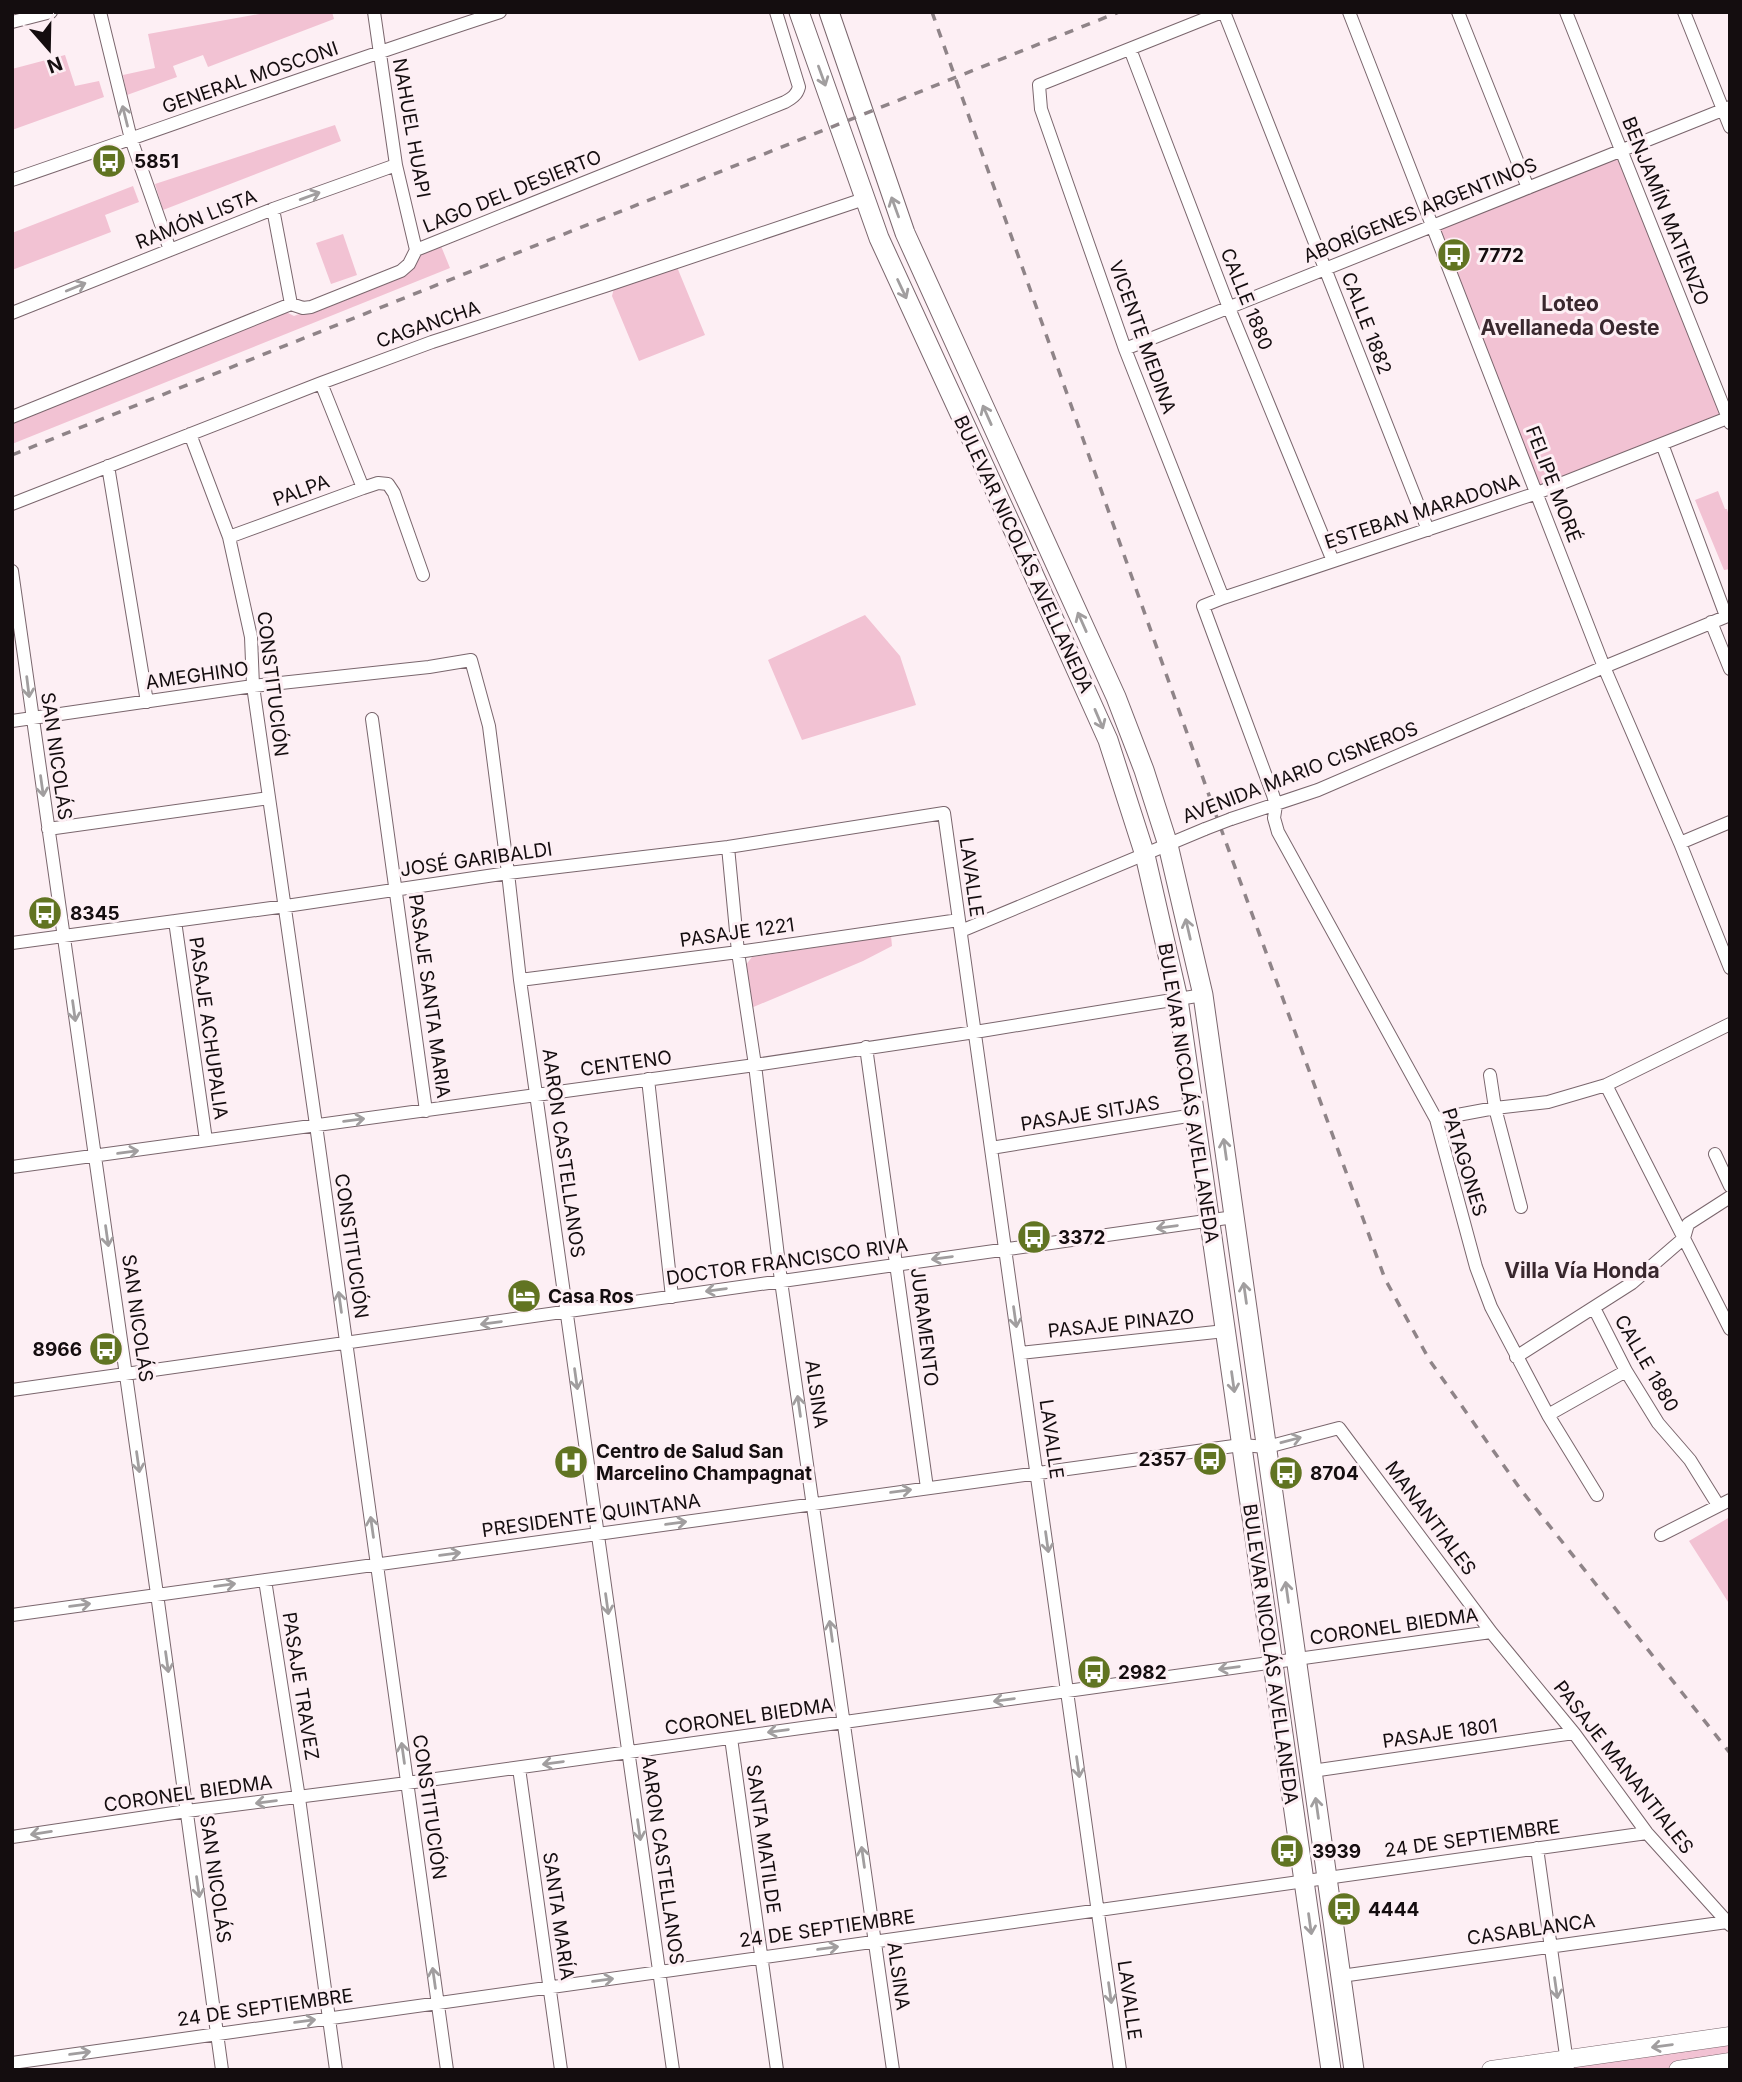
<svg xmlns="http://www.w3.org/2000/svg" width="1742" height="2082" font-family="Inter,sans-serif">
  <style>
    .green { fill: #f2c2d3 }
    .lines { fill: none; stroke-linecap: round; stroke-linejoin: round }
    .minor-casing { stroke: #7a666d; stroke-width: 14 }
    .secondary-casing { stroke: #7a666d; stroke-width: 19 }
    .primary-casing { stroke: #7a666d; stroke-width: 21 }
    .minor { stroke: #fff; stroke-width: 12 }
    .secondary { stroke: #fff; stroke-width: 18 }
    .primary { stroke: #fff; stroke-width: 19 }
    .rail { stroke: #8f8488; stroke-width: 3.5; stroke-dasharray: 9 9; stroke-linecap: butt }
    .minor-bridge-casing { stroke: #7a666d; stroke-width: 14; stroke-linecap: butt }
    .minor-bridge { stroke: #fff; stroke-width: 12 }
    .oneway { stroke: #a19e9f }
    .labels { text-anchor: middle; stroke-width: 6; stroke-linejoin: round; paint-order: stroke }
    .street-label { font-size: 19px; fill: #140d0f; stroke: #fdeff4 }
    .poi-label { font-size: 19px; font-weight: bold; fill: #140d0f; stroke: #fdeff4; text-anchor: start }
    .neighbourhood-label { font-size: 21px; font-weight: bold; fill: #39282e; stroke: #fdeff4 }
  </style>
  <rect width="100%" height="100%" fill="#fdeff4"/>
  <!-- green -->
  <path class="green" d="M270,12h62l2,7 -126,48 -5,-12 -30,11 4,11 -50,18 -4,-20 32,-7 -7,-34z
    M65,55l10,31 24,-5 5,16 -92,33v-61z
    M335,125l6,16 -178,69 -8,-26z
    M1621,151l107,267 -191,75 -104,-267z
    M133,186l6,16 -34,13 6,17 -99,38v-37z
    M343,234l14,41 -26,9 -15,-41z
    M441,246l9,22 -438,176v-24l272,-109 10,5 112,-44 12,-18z
    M677,267l28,68 -66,26 -27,-65 2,-8z
    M1718,491l7,18h2c3,7 0,15 3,21v39l-6,1 -29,-70z
    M865,615l35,41 16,49 -114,35 -34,-80z
    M891,936l1,10 -29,15 -112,47 -6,-42 7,-9z
    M1730,1517v88l-41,-64z
    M1730,2036v26l-52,8h-187z"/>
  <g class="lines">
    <!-- minor casing -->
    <g class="minor-casing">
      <path id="minor" d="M100,12l31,127 39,111
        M374,12l22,153 20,85
        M1222,12l-183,73 2,24 84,240 98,249
        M1224,12l204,518
        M1349,12l255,655 76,176 50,125
        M1458,12l70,176
        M1566,12l164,411
        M1684,12l46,115
        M12,22l39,-10
        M1130,49l99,259 104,253
        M12,180c163,-56 325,-115 488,-168
        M273,209l18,95
        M12,313l261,-104 123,-44
        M1125,349l605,-242
        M321,383l42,105
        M12,417l279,-113 12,4 8,-1 90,-36 8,-7 7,-14 369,-148c7,-4 12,-7 14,-15l-23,-75
        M190,434l39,103 22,100 2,49 63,439 131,945
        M1662,444l64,172
        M108,466l39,236
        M12,504l309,-121 111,-41 173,-56 259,-87
        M229,537l134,-49 15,-5 10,1 6,9 29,82
        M12,571l145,1023 65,476
        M1711,622l19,47
        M372,719l54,392
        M12,721l241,-35 176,-19 42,-7 18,66 19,147 12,107 153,1090
        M1231,819l87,-29 286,-123 126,-52
        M48,829l221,-31
        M1680,843l50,-21
        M728,847l10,105 17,113 26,216 112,789
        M175,921l31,219
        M961,931l244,-102
        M12,943l274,-37 222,-33 220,-26 216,-34 176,1257
        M520,980l218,-28 221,-32
        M866,1047l61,441
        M1490,1075l5,33 26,99
        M648,1079l24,218
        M1606,1085l124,244
        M1436,1119l59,-11 53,-6 58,-17 124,-61
        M991,1148l203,-33
        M1715,1154l15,32
        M12,1167l743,-102 220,-33 228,-37
        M1594,1308l32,63 32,52 32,37 28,45
        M1020,1353l205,-22
        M1516,1357l116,-74 52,-45 4,-14 42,-27
        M12,1390l1222,-173
        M1548,1415l78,-44
        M1597,1495l-49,-80 -57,-108 -15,-40 -40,-148 -158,-287 -4,-14 2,-13 -3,-10 -70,-189 20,-8 314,-105 193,-76
        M1661,1535l69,-35
        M265,1580l34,218 37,272
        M12,1615l1229,-170 26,2 72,-19 152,204 83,101 73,100 83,92
        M731,1738l46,332
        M519,1768l42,302
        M1312,1771l262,-38
        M12,1837l175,-26 220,-28 1084,-151
        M1537,1848l31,222
        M1341,1976l386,-54
        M12,2063l1635,-230"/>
    </g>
    <!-- secondary casing -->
    <g class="secondary-casing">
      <path id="secondary" d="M1491,2070l239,-34
        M1678,2070l52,-8"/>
    </g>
    <!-- primary casing -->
    <g class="primary-casing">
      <path id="primary" d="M799,12l80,226 135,293 94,209 37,115 33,144 153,1071
        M829,12l76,221 211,464 28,73 24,75 35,150 151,1075"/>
    </g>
    <!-- minor -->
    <use href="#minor" class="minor"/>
    <!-- secondary -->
    <use href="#secondary" class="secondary"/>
    <!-- primary -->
    <use href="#primary" class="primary"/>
    <!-- rail -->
    <path class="rail" d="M932,12l284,803 169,464 45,82 91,129 209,263
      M12,455l1107,-443"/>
    <!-- minor-bridge casing -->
    <g class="minor-bridge-casing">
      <path id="minor-bridge" d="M1205,829l26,-10"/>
    </g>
    <!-- minor-bridge -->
    <use href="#minor-bridge" class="minor-bridge"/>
  </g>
  <!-- one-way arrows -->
  <defs><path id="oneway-shaft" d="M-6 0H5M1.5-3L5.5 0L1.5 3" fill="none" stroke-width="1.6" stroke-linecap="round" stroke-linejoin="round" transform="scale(1.75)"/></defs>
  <g class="oneway">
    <use href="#oneway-shaft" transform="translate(822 76) rotate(70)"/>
    <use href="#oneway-shaft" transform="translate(125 116) rotate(-104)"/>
    <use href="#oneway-shaft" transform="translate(310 196) rotate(-20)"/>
    <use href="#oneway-shaft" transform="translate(895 207) rotate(-110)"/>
    <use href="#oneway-shaft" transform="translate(76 287) rotate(-22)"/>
    <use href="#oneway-shaft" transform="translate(902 289) rotate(65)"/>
    <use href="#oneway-shaft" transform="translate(987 415) rotate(-114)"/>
    <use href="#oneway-shaft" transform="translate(1082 622) rotate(-114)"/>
    <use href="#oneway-shaft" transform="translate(28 687) rotate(83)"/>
    <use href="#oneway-shaft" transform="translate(1099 719) rotate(67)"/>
    <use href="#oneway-shaft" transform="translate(42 786) rotate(82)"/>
    <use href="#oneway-shaft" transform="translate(1188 929) rotate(-103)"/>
    <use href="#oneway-shaft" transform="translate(74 1011) rotate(82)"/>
    <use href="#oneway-shaft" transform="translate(354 1120) rotate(-7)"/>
    <use href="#oneway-shaft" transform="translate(1225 1149) rotate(-98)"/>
    <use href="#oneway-shaft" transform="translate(128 1152) rotate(-8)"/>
    <use href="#oneway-shaft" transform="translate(1167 1227) rotate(172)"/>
    <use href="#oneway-shaft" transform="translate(107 1236) rotate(82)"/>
    <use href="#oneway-shaft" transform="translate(942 1258) rotate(172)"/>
    <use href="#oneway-shaft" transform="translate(716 1290) rotate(172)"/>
    <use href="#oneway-shaft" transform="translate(1245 1293) rotate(-98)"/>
    <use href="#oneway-shaft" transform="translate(340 1302) rotate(-98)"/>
    <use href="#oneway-shaft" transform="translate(1015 1317) rotate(82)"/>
    <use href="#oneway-shaft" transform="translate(491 1323) rotate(172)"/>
    <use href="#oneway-shaft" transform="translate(576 1379) rotate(82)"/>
    <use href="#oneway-shaft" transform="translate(1233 1382) rotate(82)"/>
    <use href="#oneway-shaft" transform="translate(799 1406) rotate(-98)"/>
    <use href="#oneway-shaft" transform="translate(1291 1440) rotate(-15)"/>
    <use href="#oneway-shaft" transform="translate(138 1462) rotate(82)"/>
    <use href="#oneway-shaft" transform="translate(901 1491) rotate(-8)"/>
    <use href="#oneway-shaft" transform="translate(676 1523) rotate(-8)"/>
    <use href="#oneway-shaft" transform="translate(372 1527) rotate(-98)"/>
    <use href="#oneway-shaft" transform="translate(1047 1542) rotate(82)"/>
    <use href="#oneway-shaft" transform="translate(450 1554) rotate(-8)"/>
    <use href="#oneway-shaft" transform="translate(225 1585) rotate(-8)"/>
    <use href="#oneway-shaft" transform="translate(1287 1592) rotate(-98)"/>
    <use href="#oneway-shaft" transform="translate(607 1604) rotate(82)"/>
    <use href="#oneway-shaft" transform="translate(80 1605) rotate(-8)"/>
    <use href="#oneway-shaft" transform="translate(831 1631) rotate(-98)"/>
    <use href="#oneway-shaft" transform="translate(167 1662) rotate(82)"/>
    <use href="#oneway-shaft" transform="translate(1229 1668) rotate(172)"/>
    <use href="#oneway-shaft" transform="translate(1004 1700) rotate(172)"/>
    <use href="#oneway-shaft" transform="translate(778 1731) rotate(172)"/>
    <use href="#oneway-shaft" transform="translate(403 1753) rotate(-98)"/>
    <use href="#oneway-shaft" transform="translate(553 1763) rotate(172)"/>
    <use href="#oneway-shaft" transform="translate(1078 1767) rotate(82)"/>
    <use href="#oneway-shaft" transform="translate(266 1802) rotate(173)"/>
    <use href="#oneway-shaft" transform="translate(1317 1808) rotate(-98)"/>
    <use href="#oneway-shaft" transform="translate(639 1830) rotate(82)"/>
    <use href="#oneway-shaft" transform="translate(41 1833) rotate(171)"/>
    <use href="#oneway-shaft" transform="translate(863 1857) rotate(-98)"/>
    <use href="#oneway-shaft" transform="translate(198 1887) rotate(82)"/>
    <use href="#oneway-shaft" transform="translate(1310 1924) rotate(82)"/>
    <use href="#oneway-shaft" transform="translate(828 1948) rotate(-8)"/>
    <use href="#oneway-shaft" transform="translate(434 1978) rotate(-98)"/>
    <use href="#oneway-shaft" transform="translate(603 1980) rotate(-8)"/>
    <use href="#oneway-shaft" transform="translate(1556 1988) rotate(82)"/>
    <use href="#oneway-shaft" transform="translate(1110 1993) rotate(82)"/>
    <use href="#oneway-shaft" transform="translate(305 2021) rotate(-8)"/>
    <use href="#oneway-shaft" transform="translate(1662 2046) rotate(172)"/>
    <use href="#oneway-shaft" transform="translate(80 2053) rotate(-8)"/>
  </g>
  <!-- icons -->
  <defs>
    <g id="bus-disc" transform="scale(1.75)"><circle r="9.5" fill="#617422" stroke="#fdeff4"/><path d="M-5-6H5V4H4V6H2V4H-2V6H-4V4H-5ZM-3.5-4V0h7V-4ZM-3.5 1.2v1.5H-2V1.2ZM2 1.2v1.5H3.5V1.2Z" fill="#fff"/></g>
    <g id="hotel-disc" transform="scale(1.75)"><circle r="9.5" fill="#617422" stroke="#fdeff4"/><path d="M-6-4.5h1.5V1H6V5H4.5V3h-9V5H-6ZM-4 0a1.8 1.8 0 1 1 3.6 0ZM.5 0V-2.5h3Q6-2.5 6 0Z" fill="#fff"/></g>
    <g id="hospital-disc" transform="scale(1.75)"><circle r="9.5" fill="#617422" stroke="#fdeff4"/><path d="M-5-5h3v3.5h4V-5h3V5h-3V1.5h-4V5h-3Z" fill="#fff"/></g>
  </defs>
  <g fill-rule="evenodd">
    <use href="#bus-disc" x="109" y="161"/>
    <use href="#bus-disc" x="1454" y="255"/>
    <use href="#bus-disc" x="45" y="913"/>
    <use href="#bus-disc" x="1034" y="1237"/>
    <use href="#hotel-disc" x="524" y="1296"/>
    <use href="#bus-disc" x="106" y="1349"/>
    <use href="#bus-disc" x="1210" y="1459"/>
    <use href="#hospital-disc" x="571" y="1462"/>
    <use href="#bus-disc" x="1286" y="1473"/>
    <use href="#bus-disc" x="1094" y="1672"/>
    <use href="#bus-disc" x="1287" y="1851"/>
    <use href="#bus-disc" x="1344" y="1909"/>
  </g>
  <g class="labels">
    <!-- street labels -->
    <g class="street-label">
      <text transform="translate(250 77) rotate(-19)" y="7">GENERAL MOSCONI</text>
      <text transform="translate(412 128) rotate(80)" y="7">NAHUEL HUAPI</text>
      <text transform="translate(512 191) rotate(-22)" y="7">LAGO DEL DESIERTO</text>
      <text transform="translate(1420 210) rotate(-22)" y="7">ABORÍGENES ARGENTINOS</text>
      <text transform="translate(1666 211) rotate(68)" y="7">BENJAMÍN MATIENZO</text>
      <text transform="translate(196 219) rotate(-22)" y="7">RAMÓN LISTA</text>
      <text transform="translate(1247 299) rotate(68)" y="7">CALLE 1880</text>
      <text transform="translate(1367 323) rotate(69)" y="7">CALLE 1882</text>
      <text transform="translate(428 324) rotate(-19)" y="7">CAGANCHA</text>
      <text transform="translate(1143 337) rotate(70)" y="7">VICENTE MEDINA</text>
      <text transform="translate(1554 484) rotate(69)" y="7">FELIPE MORÉ</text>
      <text transform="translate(301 490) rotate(-20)" y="7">PALPA</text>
      <text transform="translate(1422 511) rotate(-18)" y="7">ESTEBAN MARADONA</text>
      <text transform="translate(1024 554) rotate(65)" y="7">BULEVAR NICOLÁS AVELLANEDA</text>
      <text transform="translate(197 675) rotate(-8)" y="7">AMEGHINO</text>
      <text transform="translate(273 684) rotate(83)" y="7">CONSTITUCIÓN</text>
      <text transform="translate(57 756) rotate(82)" y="7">SAN NICOLÁS</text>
      <text transform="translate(1300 772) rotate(-21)" y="7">AVENIDA MARIO CISNEROS</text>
      <text transform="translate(476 859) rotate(-8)" y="7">JOSÉ GARIBALDI</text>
      <text transform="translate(972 877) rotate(82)" y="7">LAVALLE</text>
      <text transform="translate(737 932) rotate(-8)" y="7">PASAJE 1221</text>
      <text transform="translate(430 996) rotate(82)" y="7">PASAJE SANTA MARIA</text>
      <text transform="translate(209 1028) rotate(82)" y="7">PASAJE ACHUPALIA</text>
      <text transform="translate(626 1063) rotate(-8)" y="7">CENTENO</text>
      <text transform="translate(1189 1093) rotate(81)" y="7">BULEVAR NICOLÁS AVELLANEDA</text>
      <text transform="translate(1090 1113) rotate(-9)" y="7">PASAJE SITJAS</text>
      <text transform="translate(564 1153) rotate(82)" y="7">AARON CASTELLANOS</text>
      <text transform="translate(1465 1162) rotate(73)" y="7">PATAGONES</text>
      <text transform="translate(352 1246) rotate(82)" y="7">CONSTITUCIÓN</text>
      <text transform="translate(787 1261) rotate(-8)" y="7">DOCTOR FRANCISCO RIVA</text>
      <text transform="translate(138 1318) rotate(82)" y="7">SAN NICOLÁS</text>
      <text transform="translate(1121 1323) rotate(-6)" y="7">PASAJE PINAZO</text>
      <text transform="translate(925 1327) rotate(83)" y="7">JURAMENTO</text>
      <text transform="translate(1647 1363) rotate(60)" y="7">CALLE 1880</text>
      <text transform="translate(817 1394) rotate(82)" y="7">ALSINA</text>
      <text transform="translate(1052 1439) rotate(82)" y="7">LAVALLE</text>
      <text transform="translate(591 1515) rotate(-8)" y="7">PRESIDENTE QUINTANA</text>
      <text transform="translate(1431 1518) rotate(53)" y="7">MANANTIALES</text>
      <text transform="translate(1394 1626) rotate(-8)" y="7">CORONEL BIEDMA</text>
      <text transform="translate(1271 1654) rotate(82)" y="7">BULEVAR NICOLÁS AVELLANEDA</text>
      <text transform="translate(301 1686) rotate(81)" y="7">PASAJE TRAVEZ</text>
      <text transform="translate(749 1716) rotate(-8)" y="7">CORONEL BIEDMA</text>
      <text transform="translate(1440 1733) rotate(-8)" y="7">PASAJE 1801</text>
      <text transform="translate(1624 1767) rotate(52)" y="7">PASAJE MANANTIALES</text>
      <text transform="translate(188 1793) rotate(-8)" y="7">CORONEL BIEDMA</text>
      <text transform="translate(430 1807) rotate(82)" y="7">CONSTITUCIÓN</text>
      <text transform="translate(1472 1838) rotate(-8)" y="7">24 DE SEPTIEMBRE</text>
      <text transform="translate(764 1839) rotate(82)" y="7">SANTA MATILDE</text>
      <text transform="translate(663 1860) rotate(82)" y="7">AARON CASTELLANOS</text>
      <text transform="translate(216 1879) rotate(82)" y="7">SAN NICOLÁS</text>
      <text transform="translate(559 1916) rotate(82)" y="7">SANTA MARÍA</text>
      <text transform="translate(827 1928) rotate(-8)" y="7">24 DE SEPTIEMBRE</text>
      <text transform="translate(1531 1929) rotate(-8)" y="7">CASABLANCA</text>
      <text transform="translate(899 1976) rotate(82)" y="7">ALSINA</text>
      <text transform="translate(1130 2000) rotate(82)" y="7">LAVALLE</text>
      <text transform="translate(265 2007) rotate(-8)" y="7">24 DE SEPTIEMBRE</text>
    </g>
    <!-- poi labels -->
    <g class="poi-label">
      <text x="134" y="168">5851</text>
      <text x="1478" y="262">7772</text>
      <text x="70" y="920">8345</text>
      <text x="1058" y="1244">3372</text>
      <text x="548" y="1303">Casa Ros</text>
      <text x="82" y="1356" text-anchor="end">8966</text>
      <text x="596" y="1458">Centro de Salud San<tspan x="596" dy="22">Marcelino Champagnat</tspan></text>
      <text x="1186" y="1466" text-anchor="end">2357</text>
      <text x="1310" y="1480">8704</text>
      <text x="1118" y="1679">2982</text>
      <text x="1312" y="1858">3939</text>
      <text x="1368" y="1916">4444</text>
    </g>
    <!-- neighbourhood labels -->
    <g class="neighbourhood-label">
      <text x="1570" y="311">Loteo<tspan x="1570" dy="24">Avellaneda Oeste</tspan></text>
      <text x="1582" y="1278">Villa Vía Honda</text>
    </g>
  </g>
  <!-- border -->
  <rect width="1742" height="2082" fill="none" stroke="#140d0f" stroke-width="28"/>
  <!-- north arrow -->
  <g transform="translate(49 49) rotate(160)" stroke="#fdeff4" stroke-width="5" paint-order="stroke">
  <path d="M0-5L12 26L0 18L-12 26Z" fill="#140d0f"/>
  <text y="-10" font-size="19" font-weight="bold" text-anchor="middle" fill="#140d0f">N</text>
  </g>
</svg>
